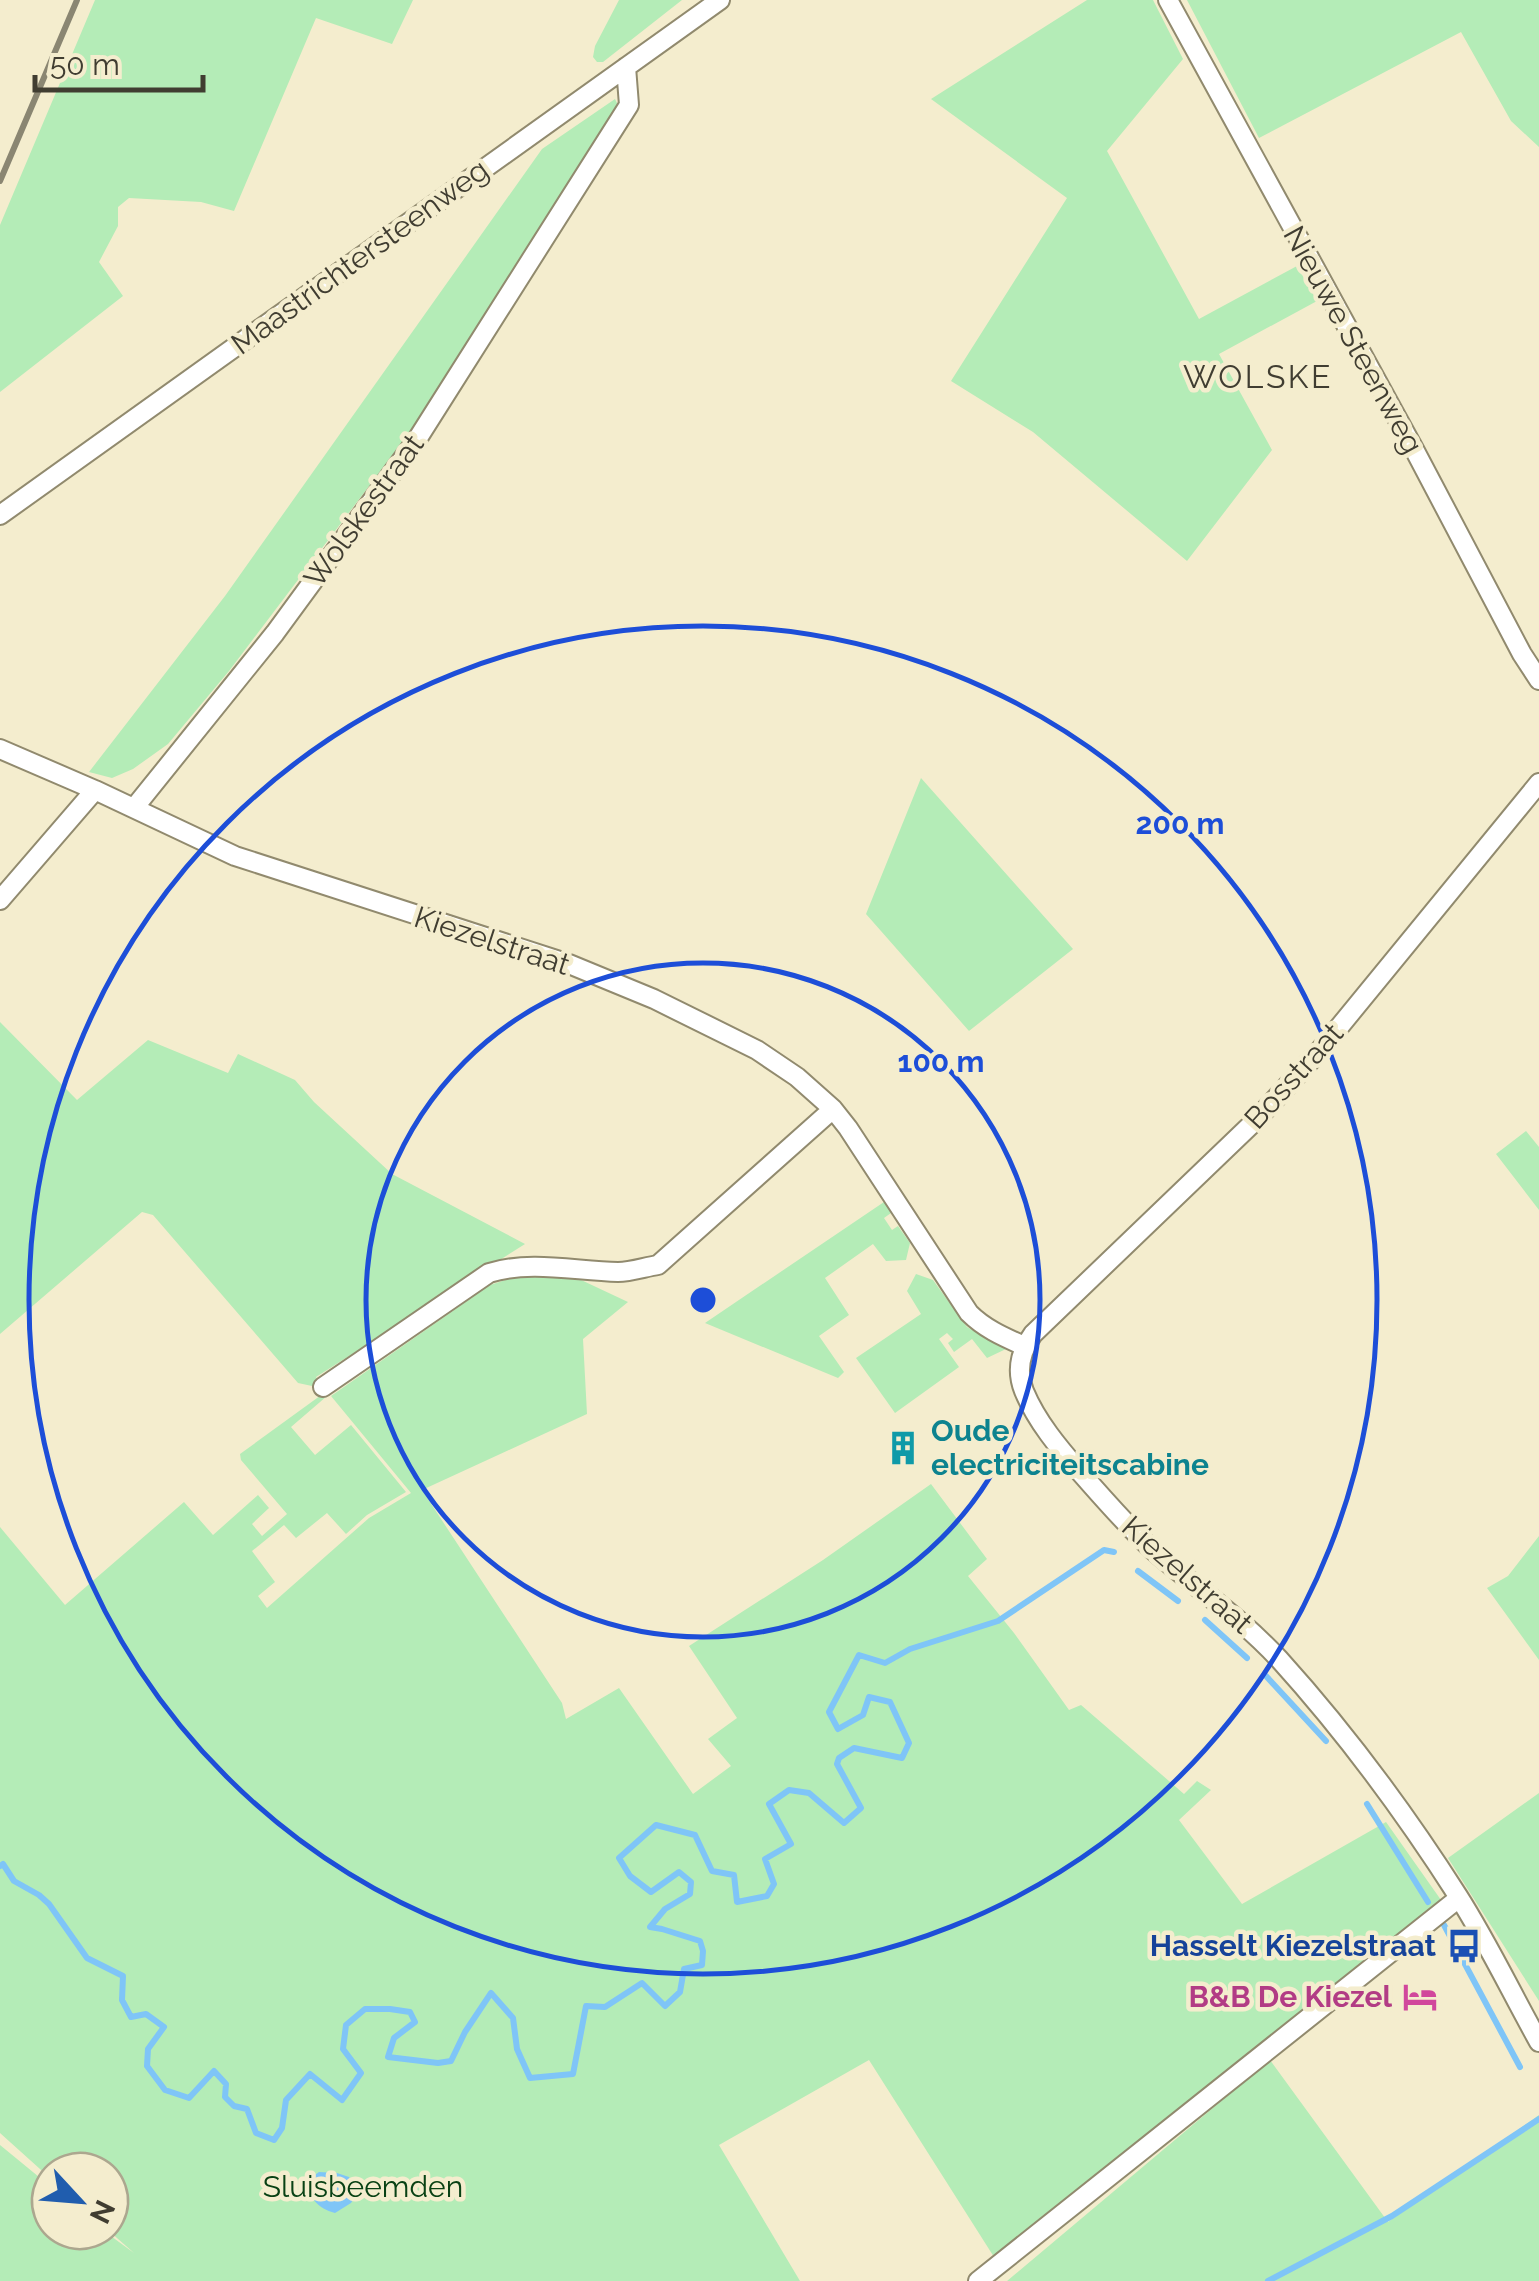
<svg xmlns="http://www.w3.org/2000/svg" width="1539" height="2281" font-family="Raleway,sans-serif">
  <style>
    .green { fill: #b4ecb7 }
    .water { fill: #7fc5f7 }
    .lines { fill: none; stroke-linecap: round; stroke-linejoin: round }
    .stream { stroke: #7fc5f7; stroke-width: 6 }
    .street-casing { stroke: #918a6e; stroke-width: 22 }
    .street { stroke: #fff; stroke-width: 18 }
    .rail { stroke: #8a8672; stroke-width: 6 }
    .ring { fill: none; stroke: #1d4ed8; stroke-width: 5 }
    .labels { text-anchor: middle; stroke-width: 9; stroke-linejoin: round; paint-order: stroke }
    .street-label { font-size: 30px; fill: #403d31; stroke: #f4edce }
    .culture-label { font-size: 30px; font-weight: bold; fill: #0d838f; stroke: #f4edce; text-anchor: start }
    .transit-label { font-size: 30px; font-weight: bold; fill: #164399; stroke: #f4edce; text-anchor: end }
    .hotel-label { font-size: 30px; font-weight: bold; fill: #b23c85; stroke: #f4edce; text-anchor: end }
    .park-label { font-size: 30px; fill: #094114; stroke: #f4edce }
    .neighbourhood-label { font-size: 32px; letter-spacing: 2.5px; fill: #403d31; stroke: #f4edce }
    .centre { fill: #1d4ed8; stroke: #f4edce; stroke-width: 5 }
    .ring-label { font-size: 30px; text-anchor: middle; font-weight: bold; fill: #1d4ed8; stroke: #f4edce; stroke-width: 9; stroke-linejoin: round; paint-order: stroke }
  </style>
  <rect width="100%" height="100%" fill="#f4edce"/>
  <!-- green -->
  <path class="green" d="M95,0h318l-21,44 -76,-26 -82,193 -33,-9 -72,-4 -11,9v19l-19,36 24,34 -123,96v-167z
    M619,0h63l-79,62h-6l-4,-5 2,-11z
    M1087,0h66l30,59 -76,92 92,168 98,-53 20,35 -98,53 53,96 -85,111 -154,-129 -82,-51 116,-183 -136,-99z
    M1187,0h352v147l-28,-26 -50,-89 -202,106z
    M615,99l3,6 -14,26 -194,301 -181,239 -61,73 -35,25 -21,9 -23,-6 136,-176 317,-447z
    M921,778l152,171 -104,82 -103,-117z
    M0,1022l77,78 71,-60 80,33 10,-19 57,26 19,22 78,72 133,70 -209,133 2,4 -6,5 -14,-3 -145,-168 -11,-3 -142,122z
    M1526,1131l13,16v63l-43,-56z
    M884,1202l7,11 -7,5 8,12 6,-4 12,17 -4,17 -20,1 -13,-17 -48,34 24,37 -30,21 25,36 -6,6 -133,-55z
    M916,1274l17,6 34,47 39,22 -19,9 -15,-19 -18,13 -6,-9 5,-4 -6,-6 -8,6 20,28 -64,46 -39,-55 65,-44 -14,-23z
    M518,1276l61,3 49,23 -45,37 4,75 -165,76 140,213 4,16 53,-31 74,106 38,-28 -23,-27 29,-21 -48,-72 134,-86 108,-76 56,75 -19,17 46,57 55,77 12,-5 103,89 13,-13 14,9 -32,30 63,84 144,-82 55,78 -447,357 -125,-197 -150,85 81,136h-800v-136l50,41v45h54l30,22 -25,-22 1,-60h-60v7l-50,-45v-606l65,78 119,-103 29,33 45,-40 11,13 -17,16 10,12 25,-22 -46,-54 -1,-6 84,-61 3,3 -36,31 24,28 36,-30 55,67 -39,23 -21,19 -19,-21 -31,25 -12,-13 -32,26 23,31 -17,14 9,12 102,-90 42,-25 -80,-97 159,-111z
    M1539,1536v124l-52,-72 21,-12z
    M1539,1793v208l-91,-143z
    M1270,2060l118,162 151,-107v166h-532z"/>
  <!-- water -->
  <path class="water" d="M319,2172l18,1 12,4 8,16 -6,10 -16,10c-18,-5 -24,-14 -30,-31z"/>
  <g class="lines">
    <!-- stream -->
    <path class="stream" d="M1138,1571l40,30
      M1205,1620l42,38
      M1266,1676l60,65
      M1367,1804l61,98
      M0,1866l3,-2 11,17 25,14 10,9 38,54 36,18 -1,24 9,17 15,-3 18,13 -16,22 -1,17 18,24 24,8 25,-27 12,13 -1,13 9,9 13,3 9,24 18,7 8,-12 4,-28 24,-26 32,26 19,-27 -18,-24 3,-24 19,-16h25l20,3 5,10 -21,16 -6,19 50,6 13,-2 14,-29 26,-39 22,25 4,31 13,29 43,-4 13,-68 19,1 37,-24 23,23 15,-14 4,-23 18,-4 1,-14 -3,-10 -38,-12 -12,-2 15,-18 25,-15 1,-12 -12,-10 -28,20 -21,-16 -11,-18 37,-33 39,10 17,36 22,4 3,27 30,-6 7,-12 -9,-25 26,-15 -22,-40 20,-14 20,3 35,30 17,-15 -24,-44 2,-6 15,-10 48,10 7,-15 -19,-41 -21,-5 -6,18 -25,14 -9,-17 30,-57 26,8 25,-14 88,-28 106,-71 10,2
      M1444,1925l76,142
      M1268,2281l124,-65 147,-97"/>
    <!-- street casing -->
    <g class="street-casing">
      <path id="street" d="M1168,0l246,449 108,205 17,26
        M0,515l720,-515
        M0,749l95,41 140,66 334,108 85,35 103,51 40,27 36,32 15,19 121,185c16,16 35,24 55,33
        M1539,783l-217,265 -65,71 -224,215c-13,18 -17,37 -9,57 13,31 35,57 56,81 24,27 47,54 73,78 42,37 88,68 126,109 66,73 126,154 179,237 30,47 54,98 81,146
        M134,808l141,-175 143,-195 211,-333 -3,-38
        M0,900l95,-110
        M323,1387l166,-114c43,-13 85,-2 129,-1 13,0 27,-5 40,-7l175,-156
        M978,2281l481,-383"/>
    </g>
    <!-- street -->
    <use href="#street" class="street"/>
    <!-- rail -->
    <path class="rail" d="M0,181l77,-181"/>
  </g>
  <!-- distance rings -->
  <g class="ring">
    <circle cx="703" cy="1300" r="337"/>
    <circle cx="703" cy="1300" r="674"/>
  </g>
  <!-- icons -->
  <defs>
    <g id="building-bare" transform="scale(2.7)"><path d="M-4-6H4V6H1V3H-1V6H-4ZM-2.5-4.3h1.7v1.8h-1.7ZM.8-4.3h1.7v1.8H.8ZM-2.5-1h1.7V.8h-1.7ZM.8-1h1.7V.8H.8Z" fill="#0f9aa8" stroke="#f4edce" stroke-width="2.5" paint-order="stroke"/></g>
    <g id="bus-bare" transform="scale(2.7)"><path d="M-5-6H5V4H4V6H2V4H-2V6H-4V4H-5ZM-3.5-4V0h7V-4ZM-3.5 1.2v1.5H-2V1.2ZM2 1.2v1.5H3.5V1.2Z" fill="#1a4fb4" stroke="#f4edce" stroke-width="2.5" paint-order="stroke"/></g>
    <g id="hotel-bare" transform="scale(2.7)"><path d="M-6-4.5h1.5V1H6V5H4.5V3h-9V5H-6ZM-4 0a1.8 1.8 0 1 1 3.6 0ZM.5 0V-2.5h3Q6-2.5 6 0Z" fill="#d1479c" stroke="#f4edce" stroke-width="2.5" paint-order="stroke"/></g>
  </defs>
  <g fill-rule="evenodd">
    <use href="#building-bare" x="903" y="1448"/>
    <use href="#bus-bare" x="1464" y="1946"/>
    <use href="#hotel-bare" x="1420" y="1997"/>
  </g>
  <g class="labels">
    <!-- street labels -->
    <g class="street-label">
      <text transform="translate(360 257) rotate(-36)" y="10">Maastrichtersteenweg</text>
      <text transform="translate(1353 340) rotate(61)" y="10">Nieuwe Steenweg</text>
      <text transform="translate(364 511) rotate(-54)" y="10">Wolskestraat</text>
      <text transform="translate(492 941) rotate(18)" y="10">Kiezelstraat</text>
      <text transform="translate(1294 1076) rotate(-48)" y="10">Bosstraat</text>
      <text transform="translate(1187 1575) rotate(41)" y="10">Kiezelstraat</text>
    </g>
    <!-- culture labels -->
    <g class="culture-label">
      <text x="931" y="1441">Oude<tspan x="931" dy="34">electriciteitscabine</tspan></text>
    </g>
    <!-- transit labels -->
    <g class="transit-label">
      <text x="1436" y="1956">Hasselt Kiezelstraat</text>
    </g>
    <!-- hotel labels -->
    <g class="hotel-label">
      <text x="1392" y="2007">B&amp;B De Kiezel</text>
    </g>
    <!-- park labels -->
    <g class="park-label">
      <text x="363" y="2197">Sluisbeemden</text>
    </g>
    <!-- neighbourhood labels -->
    <g class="neighbourhood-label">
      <text x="1258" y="388">WOLSKE</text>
    </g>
  </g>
  <circle cx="703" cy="1300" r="15" class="centre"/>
  <g class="ring-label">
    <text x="1180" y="834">200 m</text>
    <text x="941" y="1072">100 m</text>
  </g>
  <!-- north arrow -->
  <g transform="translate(80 2201) rotate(116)"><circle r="48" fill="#f4edce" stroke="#aca78f" stroke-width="2.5"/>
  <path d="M0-8L18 38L0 25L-18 38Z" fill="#205dae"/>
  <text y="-15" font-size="28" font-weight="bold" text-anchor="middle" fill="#403d31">N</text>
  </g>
  <!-- scale -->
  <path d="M35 75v15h168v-15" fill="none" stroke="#403d31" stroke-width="5"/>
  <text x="50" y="75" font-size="30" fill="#403d31" stroke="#f4edce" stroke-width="8" paint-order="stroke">50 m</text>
</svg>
